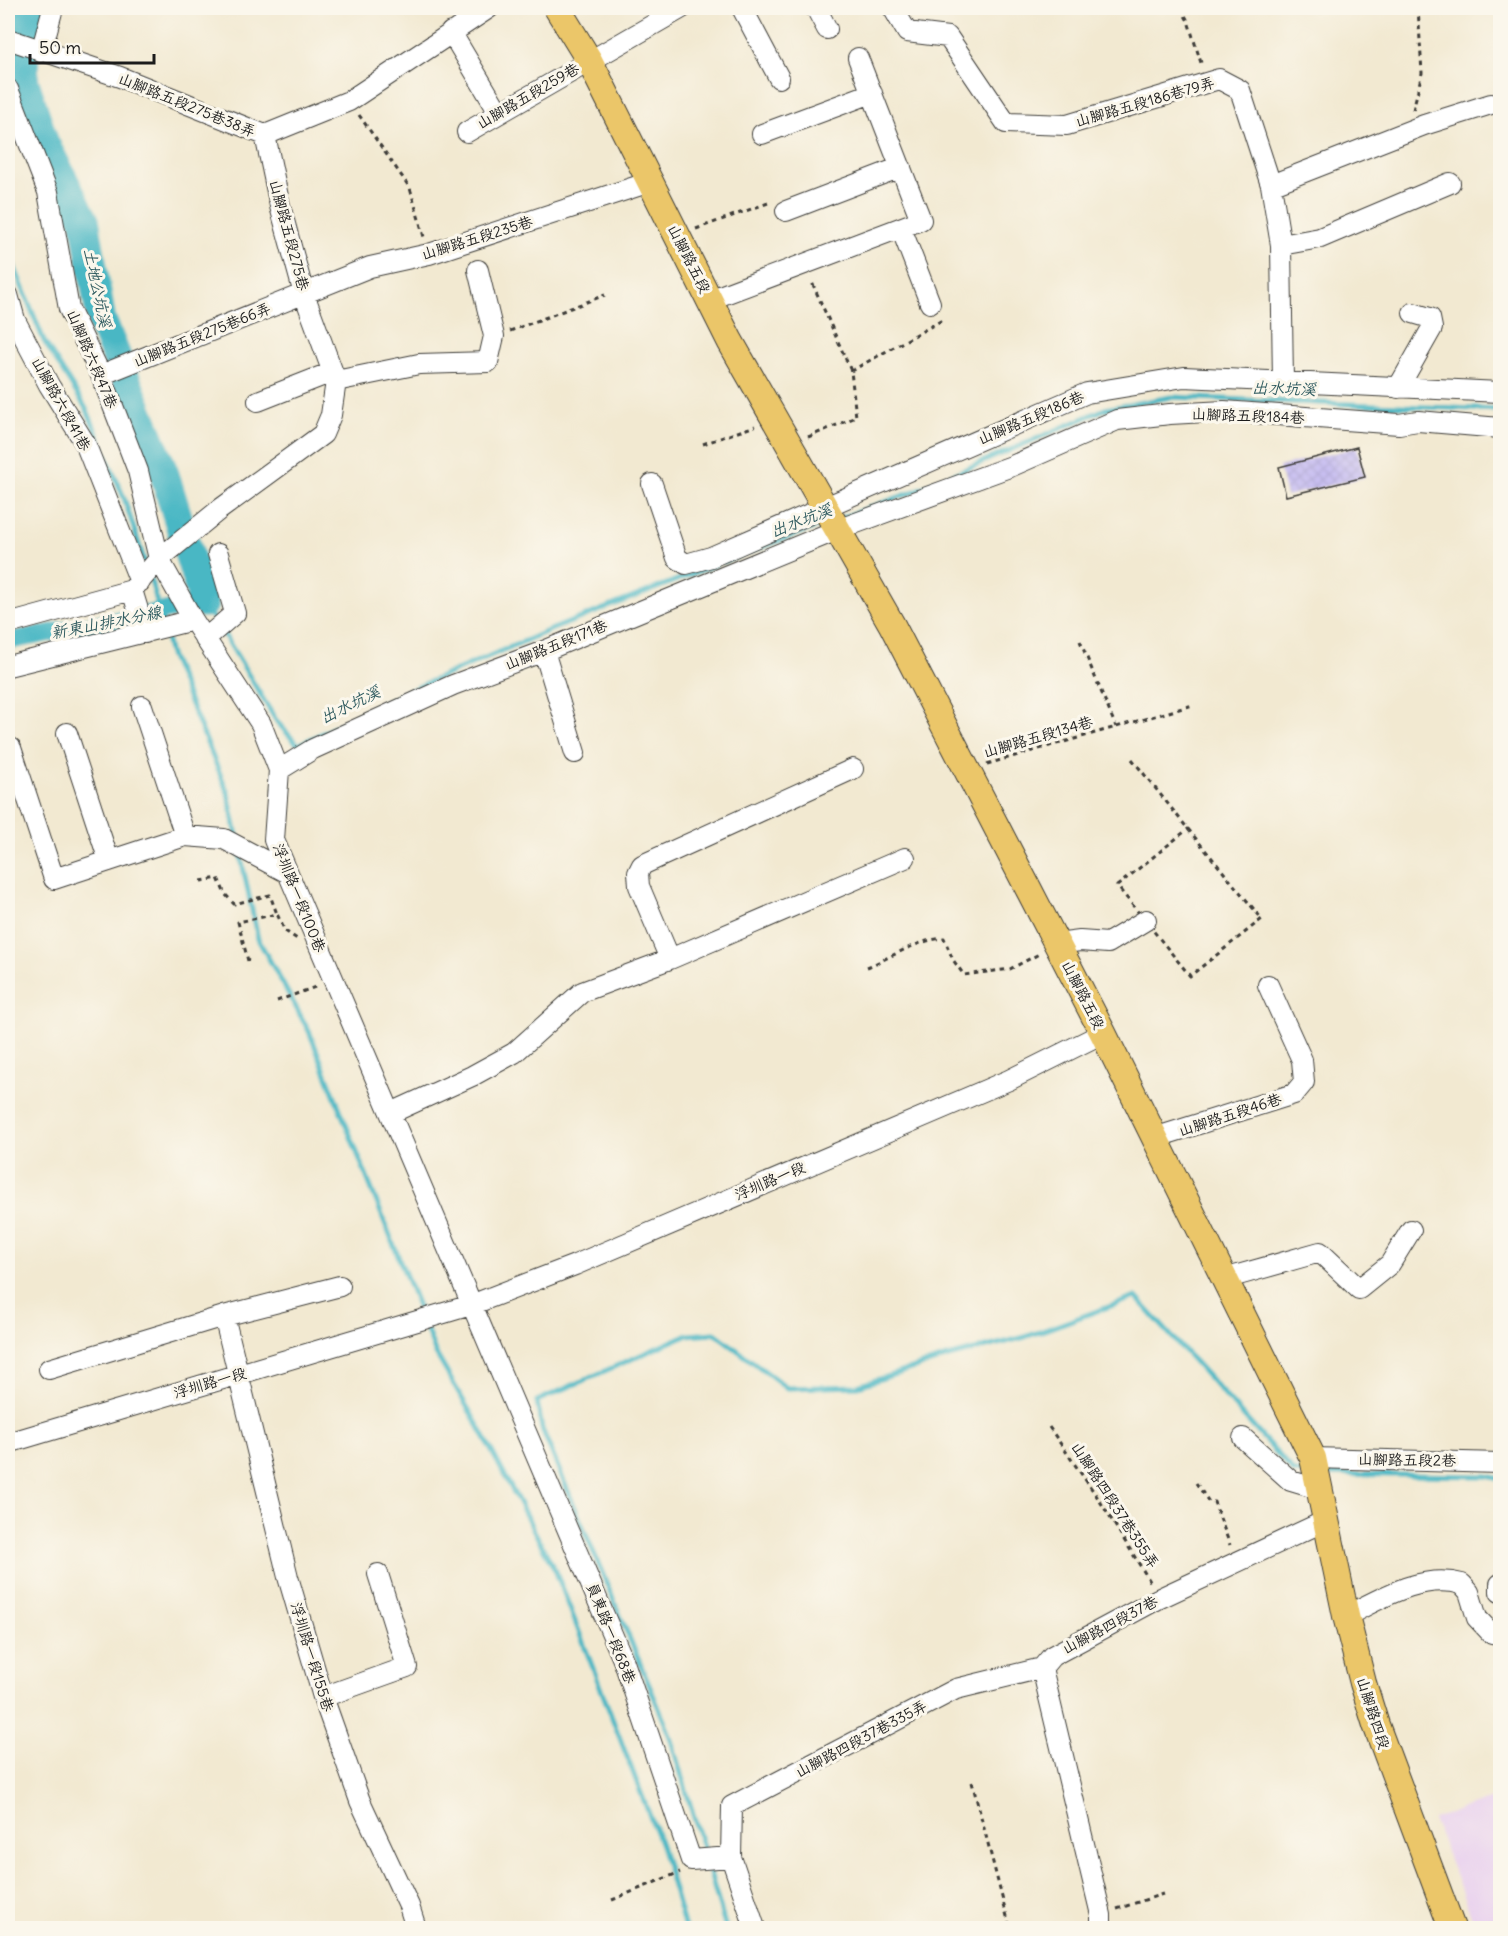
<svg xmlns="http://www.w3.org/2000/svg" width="1508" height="1936" font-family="Delius,'LXGW WenKai TC',sans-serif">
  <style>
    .built { fill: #e9d2ee }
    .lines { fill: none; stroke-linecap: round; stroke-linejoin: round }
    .stream { stroke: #4ab7c4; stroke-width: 5 }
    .canal { stroke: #4ab7c4; stroke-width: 18 }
    .river { stroke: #4ab7c4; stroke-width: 30 }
    .building { fill: url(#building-cross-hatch) }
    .minor-casing { stroke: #3c3b37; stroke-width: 22 }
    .major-casing { stroke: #3c3b37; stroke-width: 28 }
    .path { stroke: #3c3b37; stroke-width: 3; stroke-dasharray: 4.5 4.5; stroke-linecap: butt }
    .minor { stroke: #fff; stroke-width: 20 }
    .major { stroke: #ebc669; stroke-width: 26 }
    .labels { text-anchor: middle; stroke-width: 6; stroke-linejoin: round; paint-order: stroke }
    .street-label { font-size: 15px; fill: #1c1c1c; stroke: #fbf7ec }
    .water-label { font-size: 16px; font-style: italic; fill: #2e5a5f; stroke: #fbf7ec }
  </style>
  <defs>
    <pattern id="building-cross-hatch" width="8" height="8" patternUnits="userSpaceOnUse" patternTransform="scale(1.5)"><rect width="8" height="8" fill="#bbb0f2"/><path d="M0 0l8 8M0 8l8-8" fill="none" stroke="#a097cf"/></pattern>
  </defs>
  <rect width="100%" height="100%" fill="#fbf7ec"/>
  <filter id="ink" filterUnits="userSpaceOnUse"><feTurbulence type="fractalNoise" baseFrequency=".0167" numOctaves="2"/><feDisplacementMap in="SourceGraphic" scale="12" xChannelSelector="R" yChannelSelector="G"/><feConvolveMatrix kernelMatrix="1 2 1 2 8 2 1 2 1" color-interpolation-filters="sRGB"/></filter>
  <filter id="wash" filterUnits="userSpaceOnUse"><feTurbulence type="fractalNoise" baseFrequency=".008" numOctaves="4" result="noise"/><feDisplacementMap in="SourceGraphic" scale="24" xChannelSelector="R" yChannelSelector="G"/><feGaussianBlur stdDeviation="1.35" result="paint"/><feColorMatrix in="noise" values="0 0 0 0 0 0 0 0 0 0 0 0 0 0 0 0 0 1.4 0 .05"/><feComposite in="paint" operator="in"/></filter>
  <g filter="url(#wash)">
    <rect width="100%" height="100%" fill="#f2e9d1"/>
    <!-- built -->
    <path class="built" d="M1500,1796v132h-24l-43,-109z"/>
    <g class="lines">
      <!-- stream -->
      <path class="stream" d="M8,251l36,90 43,69 37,88 22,68
        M838,519l72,-26 195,-84 66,-12 329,13
        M723,562l104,-39
        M150,577l13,46
        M204,603l13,21
        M222,631l55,91 21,23 124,-60 128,-55 165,-65
        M165,632l4,20 59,141 10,48
        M240,853l18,86 51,92 112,283
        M424,1323l12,31 43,73 77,145 105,273 24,83
        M1322,1474l165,2 13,3
        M705,1854l-37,-124 -126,-301 -5,-28 149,-66 29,-2 72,55 71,-2 90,-29 77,-20 111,-40 158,175 16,1
        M707,1863l19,65"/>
      <!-- canal -->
      <path class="canal" d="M8,641l196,-38"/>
      <!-- river -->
      <path class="river" d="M32,8l-8,28v45l20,61 41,80 16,97 63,154 40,130"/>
    </g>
    <g id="blocks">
      <!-- building -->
      <path class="building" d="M1357,447l8,30 -79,19 -7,-29z"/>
    </g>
  </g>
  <g filter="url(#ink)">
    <use href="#blocks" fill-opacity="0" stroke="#3c3b37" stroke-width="1.5"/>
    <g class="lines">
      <!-- minor casing -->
      <g class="minor-casing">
        <path id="minor" d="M742,8l37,70
          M816,8l11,21
          M893,8l14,24 41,5 58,86 61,2 152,-46 21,11 31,95 10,60 2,137
          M451,32l44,74
          M8,39l112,38 145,58
          M41,52l12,-44
          M8,89l40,103 21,117 32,66 37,96 21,88 34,61 68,104 18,46 -5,70 350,822 67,198 40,-3 24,71
          M467,132l215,-124
          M762,134l110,-41
          M1271,185l153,-60 67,-21
          M786,211l115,-44
          M901,228l29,75
          M1281,245l39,-7 130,-55
          M8,295l7,25 34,65 36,58 55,139
          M709,300l212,-80 -63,-162
          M101,375l269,-108 59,-13 221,-72
          M336,381l83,-17 69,-2 6,-26 -16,-66
          M1398,388l34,-60 -2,-10 -17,-5
          M258,401l74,-29
          M652,484l25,74 9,6 25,-7 376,-164 97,-16 316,15
          M132,590l13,43
          M8,624l124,-34 27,-31 60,-49 104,-76 8,-19 5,-34 -32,-87 -24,-88 -15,-71 84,-34 140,-93
          M205,639l30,-26 -17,-59
          M544,651l31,102
          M8,666l185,-46
          M142,706l43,130
          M67,733l42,128
          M11,748l43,131 131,-43 39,3 64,34
          M279,770l34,-21 140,-64 91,-34 293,-121 175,-64 105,-46 53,-6 54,-3 175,13 19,-3 82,7
          M1057,944l23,-3 28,2 38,-23
          M670,959l-31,-73 -1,-13 4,-8 211,-96
          M391,1113l81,-37 42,-23 68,-61 88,-33 235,-101
          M1154,1138l140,-44 10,-12 -2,-22 -34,-75
          M1224,1279l96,-27 39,37 31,-25 21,-34
          M224,1316l64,261 35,120 37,104 49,105 7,22
          M49,1369l175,-53 116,-30
          M1243,1438l48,43 30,9
          M8,1443l463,-138 104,-40 434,-185 94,-47
          M1313,1458l187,5
          M1500,1584v8
          M1346,1616c36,-18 75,-43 116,-32l7,8 8,26 15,16 8,1
          M1042,1668l10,-12 106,-57 169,-79
          M1042,1668l59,247v13
          M323,1697l84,-30 -29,-93
          M731,1857l1,-51 224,-117 86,-21"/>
      </g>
      <!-- major casing -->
      <g class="major-casing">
        <path id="major" d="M557,8l32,52 141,281 162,284 211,408 210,425 33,158 17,67 13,42 76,203"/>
      </g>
      <!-- path -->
      <path class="path" d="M1181,8l7,13 14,45
        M1413,110l9,-37 -4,-65
        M359,115l51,73 14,49
        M696,229l72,-26
        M510,331l95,-36
        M851,371l93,-52
        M808,437l48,-20 -5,-46 -40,-91
        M703,444l52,-18
        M1080,641l36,86
        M1132,759l56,70
        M987,764l206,-59
        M1188,829l74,90 -72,57 -73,-90z
        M201,881l17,-3 7,16 9,10 36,-9 7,19
        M248,961l-10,-39 39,-8 8,17 12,8
        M867,967c25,-10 50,-27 77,-29l9,22 11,15 46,-6 29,-15
        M277,1001l41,-15
        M1049,1427l49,71 53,85
        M1196,1483l13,19h5l16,43
        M972,1782l38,146
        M612,1900l68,-28
        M1117,1909l46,-15"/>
      <!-- minor -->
      <use href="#minor" class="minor"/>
      <!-- major -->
      <use href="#major" class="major"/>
    </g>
  </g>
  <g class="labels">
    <!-- street labels -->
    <g class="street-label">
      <text transform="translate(528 96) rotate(-30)" y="5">山腳路五段259巷</text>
      <text transform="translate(1145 102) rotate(-16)" y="5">山腳路五段186巷79弄</text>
      <text transform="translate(187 105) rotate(22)" y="5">山腳路五段275巷38弄</text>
      <text transform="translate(289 235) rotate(75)" y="5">山腳路五段275巷</text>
      <text transform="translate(477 238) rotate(-17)" y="5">山腳路五段235巷</text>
      <text transform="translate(689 259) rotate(63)" y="5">山腳路五段</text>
      <text transform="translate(202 335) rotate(-22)" y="5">山腳路五段275巷66弄</text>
      <text transform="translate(92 359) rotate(67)" y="5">山腳路六段47巷</text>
      <text transform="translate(61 404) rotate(61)" y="5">山腳路六段41巷</text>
      <text transform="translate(1248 416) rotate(2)" y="5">山腳路五段184巷</text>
      <text transform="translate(1031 418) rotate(-23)" y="5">山腳路五段186巷</text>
      <text transform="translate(556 645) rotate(-22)" y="5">山腳路五段171巷</text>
      <text transform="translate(1038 737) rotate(-16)" y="5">山腳路五段134巷</text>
      <text transform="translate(299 898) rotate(68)" y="5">浮圳路一段100巷</text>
      <text transform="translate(1083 995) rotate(63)" y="5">山腳路五段</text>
      <text transform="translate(1230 1115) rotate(-18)" y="5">山腳路五段46巷</text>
      <text transform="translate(770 1181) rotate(-23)" y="5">浮圳路一段</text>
      <text transform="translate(210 1383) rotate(-16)" y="5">浮圳路一段</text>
      <text transform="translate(1407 1460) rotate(1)" y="5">山腳路五段2巷</text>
      <text transform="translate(1115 1505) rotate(57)" y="5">山腳路四段37巷355弄</text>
      <text transform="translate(1110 1625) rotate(-28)" y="5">山腳路四段37巷</text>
      <text transform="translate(611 1633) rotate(68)" y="5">員東路一段68巷</text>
      <text transform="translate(312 1657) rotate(73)" y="5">浮圳路一段155巷</text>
      <text transform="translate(1373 1713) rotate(72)" y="5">山腳路四段</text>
      <text transform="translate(861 1739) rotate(-28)" y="5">山腳路四段37巷335弄</text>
    </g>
    <!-- water labels -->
    <g class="water-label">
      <text transform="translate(98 288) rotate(78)" y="6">土地公坑溪</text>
      <text transform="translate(1284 388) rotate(2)" y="6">出水坑溪</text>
      <text transform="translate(801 520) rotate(-21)" y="6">出水坑溪</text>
      <text transform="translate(106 622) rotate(-11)" y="6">新東山排水分線</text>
      <text transform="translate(350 704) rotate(-26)" y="6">出水坑溪</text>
    </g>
  </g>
  <!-- margin -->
  <rect width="1508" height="1936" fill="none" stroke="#fbf7ec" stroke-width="30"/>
  <!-- scale -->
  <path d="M30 54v9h124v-9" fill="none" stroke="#1c1c1c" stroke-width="3"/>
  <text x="39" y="54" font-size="18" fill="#1c1c1c" stroke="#fbf7ec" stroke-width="4.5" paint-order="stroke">50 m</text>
</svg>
